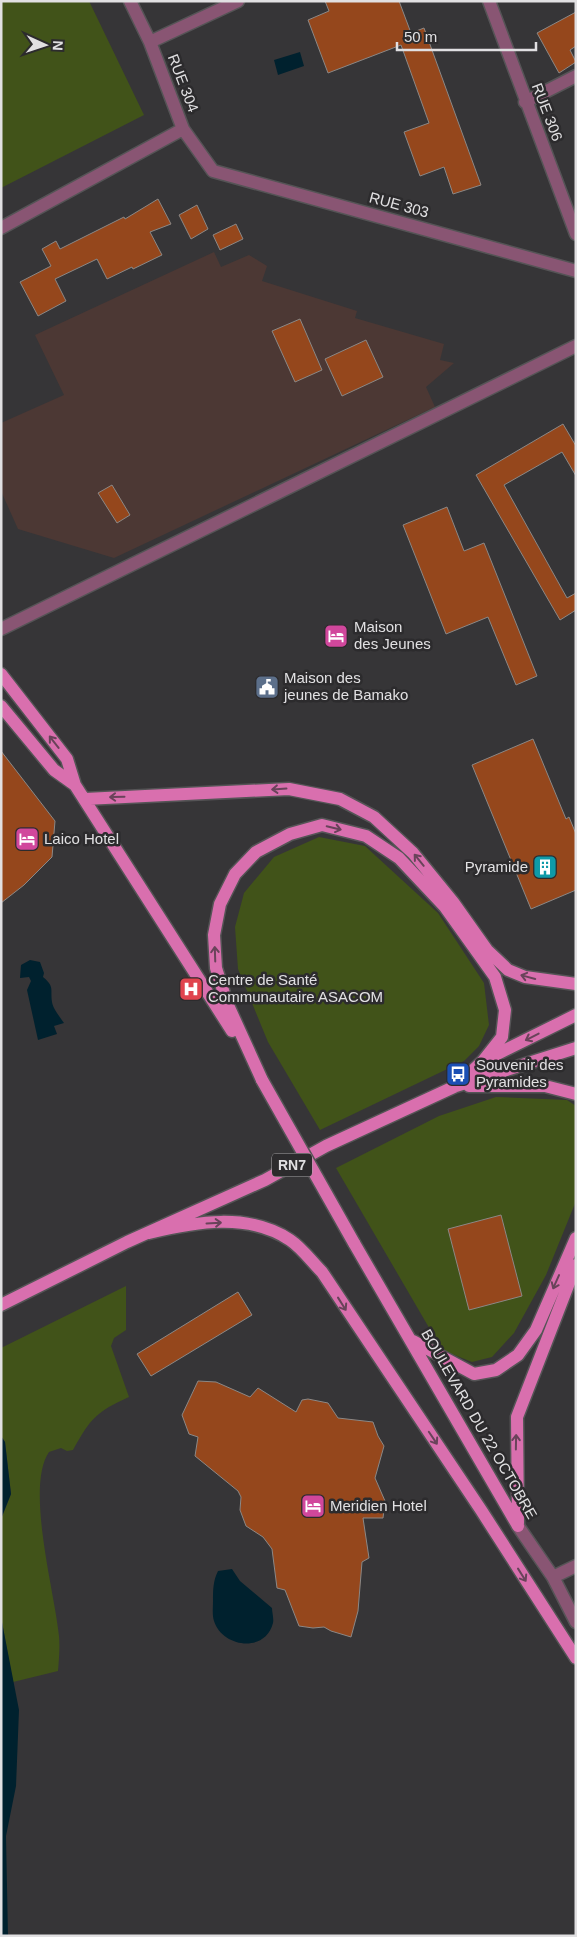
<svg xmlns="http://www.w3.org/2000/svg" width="577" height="1937" font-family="Arial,sans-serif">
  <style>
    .commercial { fill: #4c3834 }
    .green { fill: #415319 }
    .water { fill: #00212e }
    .building { fill: #95471c; stroke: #8b8886 }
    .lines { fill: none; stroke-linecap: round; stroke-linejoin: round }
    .minor-casing { stroke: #555456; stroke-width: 15 }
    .major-casing { stroke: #555456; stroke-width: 15 }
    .minor { stroke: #895573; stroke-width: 12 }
    .major { stroke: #d96fae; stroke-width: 12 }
    .major-bridge-casing { stroke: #555456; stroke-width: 15; stroke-linecap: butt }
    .major-bridge { stroke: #d96fae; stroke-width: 12 }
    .oneway { stroke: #69435a }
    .labels { text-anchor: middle; stroke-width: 5; stroke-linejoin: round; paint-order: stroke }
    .shield { fill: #2c2b2d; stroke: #abaaac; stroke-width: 1 }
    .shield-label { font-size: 14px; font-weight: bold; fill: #e1e0e2 }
    .street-label { font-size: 15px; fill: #e1e0e2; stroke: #2c2b2d }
    .poi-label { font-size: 15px; fill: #e1e0e2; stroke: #2c2b2d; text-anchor: start }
  </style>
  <rect width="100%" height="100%" fill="#363537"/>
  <!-- commercial -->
  <path class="commercial" d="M214,252l7,15 28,-12 18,11 -5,15 95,30 -2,7 89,26 -4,16 14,3 -28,24 9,20 -321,151 -96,-29 -17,-38v-68l63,-28 -29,-60z"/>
  <!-- green -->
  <path class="green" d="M1,1h88l55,114 -143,73z
    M319,837l46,9 73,67 46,70 5,42 -10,21 -15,15 -144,69 -52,-88 -30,-73 -3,-42 9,-34 30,-36z
    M496,1097l71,3 9,6v95l-30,74 -32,58 -22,24 -20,5 -30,-12 -106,-182 103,-52z
    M126,1286v44l-12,8 -3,8 18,51c-33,15 -38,21 -56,53l-6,1 -6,-3 -12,4c-24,35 6,141 10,184 1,11 0,23 -1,35l-45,11 -12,-65v-98l10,-25 -6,-52 -4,-6v-88z"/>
  <!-- water -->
  <path class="water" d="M300,52l4,14 -26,9 -4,-15z
    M30,960l10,2 4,11 -1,4c12,10 7,12 9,25 1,7 8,15 12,21l-10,3 3,8 -19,6 -11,-50 4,-9 -2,-4 -9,1 1,-13z
    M1,1436l4,6 6,52 -10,25z
    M232,1569l8,12 32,27c0,4 2,11 1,15 -8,31 -51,24 -59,-2 -2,-6 -1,-14 -1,-20 0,-11 0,-20 5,-30z
    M1,1617l18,93 -3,76 -10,50 2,100h-7z"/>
  <!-- building -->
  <path class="building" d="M325,1h74l12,32 13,-5 57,157 -28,9 -9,-27 -24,9 -16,-44 25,-9 -28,-78 -73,28 -20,-53 21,-9z
    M576,12v34l-6,4 6,12 -17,11 -22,-40z
    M158,199l13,25 -21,8 12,23 -29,14 -1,-2 -25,12 -10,-20 -42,20 11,22 -28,15 -18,-34 31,-16 -9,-17 14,-8 4,8 64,-32 1,2z
    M197,205l11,24 -17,10 -12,-24z
    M236,224l7,15 -23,11 -7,-15z
    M300,319l22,51 -27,12 -23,-51z
    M366,340l17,37 -41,19 -17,-37z
    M563,424l13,22v30l-14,-24 -58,33 63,113 9,-5v17l-16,10 -84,-145z
    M112,485l18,30 -13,8 -19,-30z
    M447,507l17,44 20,-8 53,133 -21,9 -28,-68 -42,17 -43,-109z
    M533,739l33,80 3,-2 7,17v56l-45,19 -59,-144z
    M1,751l54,70 -3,36 -28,28 -23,18z
    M501,1215l21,81 -53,14 -21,-81z
    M238,1292l14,23 -101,61 -14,-22z
    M198,1381l18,1 34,15 8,-9 38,24 6,-12 6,-1 20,4 10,15 35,4 5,14 6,10 -9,32 10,23 -2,17h-20l6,40 -7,4 -4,49 -7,26 -20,-6 -7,-4 -11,1 -14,-2 -14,-36 -8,-2 -5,-39 -9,-12 -17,-11 -6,-16 1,-13 -3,-6 -43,-35 3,-19 -9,-3 -7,-19z"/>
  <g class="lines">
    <!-- minor casing -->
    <g class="minor-casing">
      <path id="minor" d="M130,1l20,41 33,87 30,42 363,100
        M489,1l87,233
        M150,42l88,-41
        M525,102l51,-26
        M1,228l182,-99
        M1,629l575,-283
        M518,1526l35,51 23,45
        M553,1577l23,-11"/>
    </g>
    <!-- major casing -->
    <g class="major-casing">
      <path id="major" d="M1,674l66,85 8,26 157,246
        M1,706l53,64 21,15
        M85,799l204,-10 51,10 34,18 39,36 40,49 34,48 21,20 17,7 51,7
        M485,1060l91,-45
        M262,1080l-35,-77 -11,-35 -2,-33 6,-31 15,-30 21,-22 34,-18 32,-9 44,11 33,22 46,49 50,70 10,33 -3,27 -19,24 -27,25
        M469,1086h76l31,8
        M149,1233c46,-11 99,-21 141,7 12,8 22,22 32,32l159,238 95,148
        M354,1243l164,283
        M1,1305l126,-63 138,-62 61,-34 130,-60 120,-38
        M413,1341l61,33 22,-4 22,-15 18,-25 40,-92
        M518,1523l-1,-106 59,-152"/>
    </g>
    <!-- minor -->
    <use href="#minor" class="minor"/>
    <!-- major -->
    <use href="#major" class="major"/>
    <!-- major-bridge casing -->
    <g class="major-bridge-casing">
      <path id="major-bridge" d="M262,1080l92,163"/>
    </g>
    <!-- major-bridge -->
    <use href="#major-bridge" class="major-bridge"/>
  </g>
  <!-- one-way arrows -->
  <defs><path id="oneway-shaft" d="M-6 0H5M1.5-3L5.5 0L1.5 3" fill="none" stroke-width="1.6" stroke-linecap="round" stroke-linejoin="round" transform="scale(1.25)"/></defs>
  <g class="oneway">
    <use href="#oneway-shaft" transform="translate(54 742) rotate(-128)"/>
    <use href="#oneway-shaft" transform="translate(279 789) rotate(176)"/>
    <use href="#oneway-shaft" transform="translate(117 797) rotate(179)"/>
    <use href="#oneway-shaft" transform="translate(334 828) rotate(13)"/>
    <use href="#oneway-shaft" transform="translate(419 860) rotate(-129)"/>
    <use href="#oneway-shaft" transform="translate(215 954) rotate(-92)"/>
    <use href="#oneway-shaft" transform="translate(528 977) rotate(-165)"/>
    <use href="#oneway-shaft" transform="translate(532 1037) rotate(153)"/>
    <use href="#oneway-shaft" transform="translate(214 1223) rotate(-3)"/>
    <use href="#oneway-shaft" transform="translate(556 1282) rotate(114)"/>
    <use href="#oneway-shaft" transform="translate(342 1304) rotate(58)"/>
    <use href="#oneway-shaft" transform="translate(433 1438) rotate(56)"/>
    <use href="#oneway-shaft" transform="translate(516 1442) rotate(-89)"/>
    <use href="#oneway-shaft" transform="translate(522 1575) rotate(58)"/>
  </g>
  <!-- icons -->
  <defs>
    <g id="hotel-square" transform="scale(1.25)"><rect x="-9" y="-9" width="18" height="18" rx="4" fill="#d1479c" stroke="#2c2b2d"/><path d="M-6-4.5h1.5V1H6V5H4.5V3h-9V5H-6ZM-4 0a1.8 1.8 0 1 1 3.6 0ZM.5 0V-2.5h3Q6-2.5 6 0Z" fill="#fff"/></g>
    <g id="civic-square" transform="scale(1.25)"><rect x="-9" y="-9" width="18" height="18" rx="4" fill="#5c6f8a" stroke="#2c2b2d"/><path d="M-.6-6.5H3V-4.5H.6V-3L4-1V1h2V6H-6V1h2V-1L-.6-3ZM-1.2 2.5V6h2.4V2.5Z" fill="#fff"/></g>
    <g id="building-square" transform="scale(1.25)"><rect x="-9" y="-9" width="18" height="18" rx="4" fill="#0f9aa8" stroke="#2c2b2d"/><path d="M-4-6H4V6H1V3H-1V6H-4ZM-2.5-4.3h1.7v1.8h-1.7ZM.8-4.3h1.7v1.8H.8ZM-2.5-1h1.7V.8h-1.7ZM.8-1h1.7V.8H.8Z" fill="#fff"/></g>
    <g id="hospital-square" transform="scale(1.25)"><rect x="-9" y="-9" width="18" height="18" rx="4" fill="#e0444e" stroke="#2c2b2d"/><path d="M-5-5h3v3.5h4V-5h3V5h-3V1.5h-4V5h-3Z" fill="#fff"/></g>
    <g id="bus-square" transform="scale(1.25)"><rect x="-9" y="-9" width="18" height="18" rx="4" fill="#1a4fb4" stroke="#2c2b2d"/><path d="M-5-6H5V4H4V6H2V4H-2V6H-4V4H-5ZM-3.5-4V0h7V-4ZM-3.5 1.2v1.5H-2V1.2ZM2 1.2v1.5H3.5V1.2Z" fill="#fff"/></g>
  </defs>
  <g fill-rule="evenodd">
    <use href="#hotel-square" x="336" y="636"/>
    <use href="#civic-square" x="267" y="687"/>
    <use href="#hotel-square" x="27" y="839"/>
    <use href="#building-square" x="545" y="867"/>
    <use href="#hospital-square" x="191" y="989"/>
    <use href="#bus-square" x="458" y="1074"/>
    <use href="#hotel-square" x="313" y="1506"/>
  </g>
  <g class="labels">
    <!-- shield labels -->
    <rect class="shield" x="272" y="1153.5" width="40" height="23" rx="4"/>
    <g class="shield-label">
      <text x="292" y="1170">RN7</text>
    </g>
    <!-- street labels -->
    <g class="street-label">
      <text transform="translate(183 83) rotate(69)" y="5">RUE 304</text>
      <text transform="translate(547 112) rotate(69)" y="5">RUE 306</text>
      <text transform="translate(399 205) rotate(15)" y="5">RUE 303</text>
      <text transform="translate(479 1424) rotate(60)" y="5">BOULEVARD DU 22 OCTOBRE</text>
    </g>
    <!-- poi labels -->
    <g class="poi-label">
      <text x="354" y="632">Maison<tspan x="354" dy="17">des Jeunes</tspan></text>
      <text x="284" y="683">Maison des<tspan x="284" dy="17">jeunes de Bamako</tspan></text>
      <text x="44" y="844">Laico Hotel</text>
      <text x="528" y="872" text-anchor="end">Pyramide</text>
      <text x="208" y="985">Centre de Santé<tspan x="208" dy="17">Communautaire ASACOM</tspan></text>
      <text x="476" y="1070">Souvenir des<tspan x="476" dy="17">Pyramides</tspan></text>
      <text x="330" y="1511">Meridien Hotel</text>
    </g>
  </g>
  <!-- border -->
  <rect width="577" height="1937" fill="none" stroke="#e1e0e2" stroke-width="5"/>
  <!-- north arrow -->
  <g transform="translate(45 45) rotate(93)" stroke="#2c2b2d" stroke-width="4" paint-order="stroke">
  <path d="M0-4L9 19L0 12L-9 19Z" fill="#e1e0e2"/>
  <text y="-8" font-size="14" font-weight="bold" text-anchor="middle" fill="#e1e0e2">N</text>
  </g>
  <!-- scale -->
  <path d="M397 42v8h139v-8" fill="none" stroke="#e1e0e2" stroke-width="2.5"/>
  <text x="404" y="42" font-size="15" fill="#e1e0e2" stroke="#2c2b2d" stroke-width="4" paint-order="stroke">50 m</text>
</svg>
